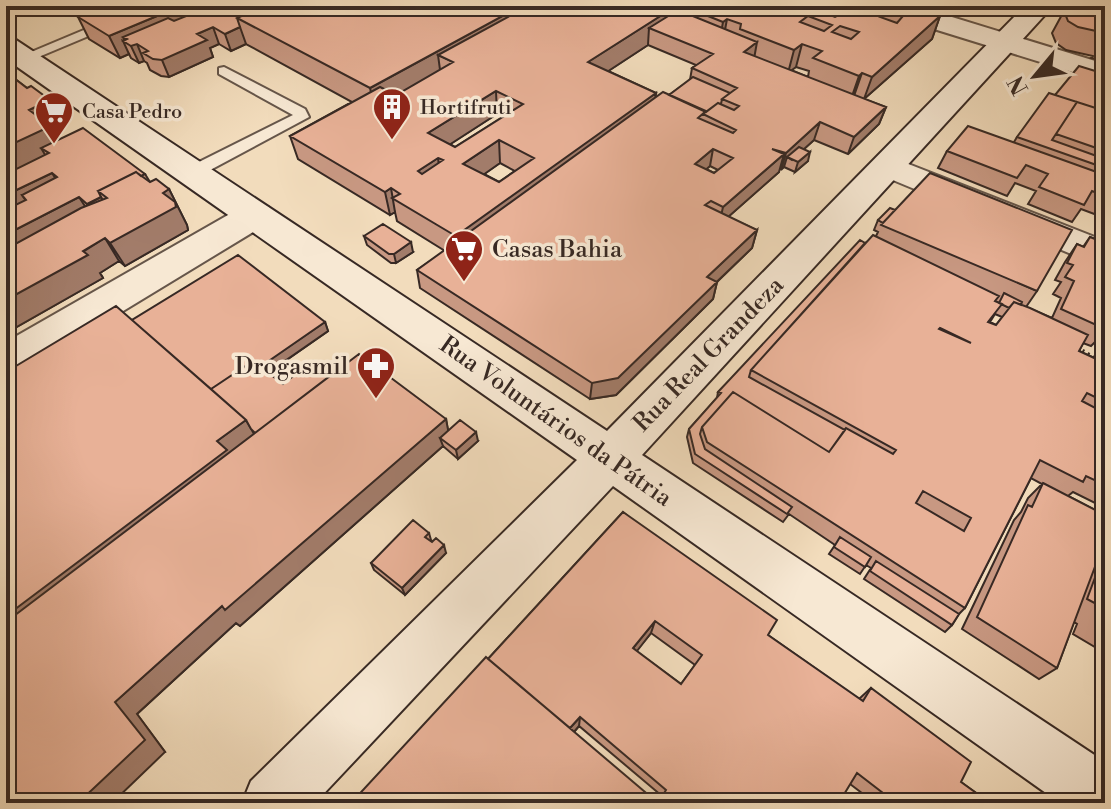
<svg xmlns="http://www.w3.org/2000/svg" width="1111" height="809" font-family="'Libre Bodoni',serif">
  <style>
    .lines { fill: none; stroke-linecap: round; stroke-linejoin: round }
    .lane-casing { stroke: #66564a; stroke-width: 4 }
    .street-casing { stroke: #66564a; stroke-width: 4 }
    .secondary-casing { stroke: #372924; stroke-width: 4 }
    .path { stroke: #372924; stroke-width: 5; stroke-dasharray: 2 4; stroke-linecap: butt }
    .lane { fill: #f7e8d3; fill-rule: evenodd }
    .street { fill: #f7e8d3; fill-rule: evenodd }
    .secondary { fill: #f7e8d3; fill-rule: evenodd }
    .wall { fill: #c89882; stroke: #372924; stroke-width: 2; fill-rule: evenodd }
    .shaded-wall { fill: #a27c6a; stroke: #372924; stroke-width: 2 }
    .building { fill: #e8b197; stroke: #372924; stroke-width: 2; fill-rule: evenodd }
    .labels { text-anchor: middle; stroke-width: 7; stroke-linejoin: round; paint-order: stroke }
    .far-poi-label { font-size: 20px; fill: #372924; stroke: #f7e8d3; text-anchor: start }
    .poi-label { font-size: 24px; fill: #372924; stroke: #f7e8d3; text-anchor: start }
    .street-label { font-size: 24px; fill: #372924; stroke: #f7e8d3 }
  </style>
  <rect width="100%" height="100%" fill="#f2dcbc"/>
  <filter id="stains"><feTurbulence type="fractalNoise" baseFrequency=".0025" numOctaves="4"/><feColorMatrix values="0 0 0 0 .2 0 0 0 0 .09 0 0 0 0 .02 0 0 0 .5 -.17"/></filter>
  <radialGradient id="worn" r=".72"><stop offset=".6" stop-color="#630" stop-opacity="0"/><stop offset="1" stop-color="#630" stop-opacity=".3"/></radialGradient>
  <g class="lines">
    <!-- lane casing -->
    <g class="lane-casing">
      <path id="lane" d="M141,6h19l-131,55h-10l-2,-3z
        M224,67l81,42 4,8 -110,59h-12l-2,-4 2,-4 106,-53 -74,-41v-6z"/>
    </g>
    <!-- street casing -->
    <g class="street-casing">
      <path id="street" d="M875,6h41l189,58v18l-226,-70z
        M888,156l217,85v27l-229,-95 -5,-7 5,-7z
        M255,204l13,3 5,8 -5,8 -247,150 -15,5v-36l236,-135z"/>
    </g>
    <!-- secondary casing -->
    <g class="secondary-casing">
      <path id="secondary" d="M1025,6h28l-411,449 463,307v41h-45l-447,-317 -298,317h-73l9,-22 326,-321 -571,-401v-21l10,2 591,391z"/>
    </g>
    <!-- path -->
    <path class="path" d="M1077,348l28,17"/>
    <!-- lane -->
    <use href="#lane" class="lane"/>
    <!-- street -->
    <use href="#street" class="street"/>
    <!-- secondary -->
    <use href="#secondary" class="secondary"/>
  </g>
  <!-- wall -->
  <path class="wall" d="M61,6h32l-20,8z
    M265,6h643l32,10 -8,23 -68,60 22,8 -7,17 -31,30 -34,-14 -10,9 4,12 -13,11 -11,-5 -5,3v2l-51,45 29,13 -5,18 -35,34 -4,17 -97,96 -26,4 -170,-111 -3,-18 28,-19 -48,-30 -2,-9 -5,3 -92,-56 -8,-23 62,-34 -106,-58 -15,7 -12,-7 -9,4 3,9 -44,20 -8,-1 -11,-6 -3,-7 -3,-2 -5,2 -8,-5 -2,-4 -9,4 -31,-19 -11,-22 179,-8zM648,45l48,20 -4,3 -2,12 -21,15 -14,3 1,-5 -48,-22zM796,67l13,4 -1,6 -17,-7zM497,114l6,3 -48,30 -5,-3zM500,163l15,8 -16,11 -15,-8zM710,166l8,4 -4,3 -8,-4z
    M1105,6v55l-14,-3 2,-2 -27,-6 -10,-7 -4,-10 12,-22 11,-2z
    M6,72l21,16 23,12 13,23 -10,5 6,11 86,35 5,8 19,7 18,36 1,5 -63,36 -6,-5 -19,12 3,5 -97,55z
    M1105,74v144l-24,-9 -9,13 -44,-18 8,-13 -21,-8 -8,13 -69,-28 9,-17 67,-9 3,-5 38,-42z
    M878,220l159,71 -11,16 26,11 9,-20 -8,-4 8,-12 -6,-2 10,-18 12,-18 6,3 7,-10 15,6v101l-1,1 -8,-4 -5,5 -8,-3 -4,8 26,12v145l-32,-16 -5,4 37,19v138l-32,-19 4,-10 -3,-2 -17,46 -18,11 -77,-50 52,-109 7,-8 7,-14 14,-14 -11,-6 -66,130 -6,6 -7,11 -7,7 -81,-53 7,-11 -5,-3 -6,9 -31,-20 6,-9 -46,-31 -6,8 -90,-59 -6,-26 2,-8 28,-31 1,-6 147,-149 11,-7 2,-4 -4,-2zM995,314l7,3 -6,8 -6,-3z
    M364,236l49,16 -17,11h-5l-24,-18z
    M132,320l193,2 3,9 -60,42 15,11 48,-9 115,44 2,12 30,10 -20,18 -15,-13 -203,180 -4,-3 -99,91 28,38 -159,39z
    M623,512l145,123 91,64 12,-11 90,94 29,21h-115l-25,-19 -188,12 -83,-70 -5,6 -86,-73zM651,633l44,32 -14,19 -45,-33z
    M429,533l2,7 15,13 -41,42 -31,-25 -3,-7z"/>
  <!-- shaded-wall -->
  <path class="shaded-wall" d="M69,6h24l-20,8z
    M181,6h63l-55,9 -6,-3 6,16 -52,16 7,17 -5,2 -8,-17 -8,-9 2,5 -2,-1 6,13 -9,4 -11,-22z
    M521,6h46l-114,56 -15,-7 3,22 -65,37 -6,-26z
    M676,6h2l-2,20 -27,2 -1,17 -61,40 1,-23z
    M940,16l-8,23 -68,60 8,-22z
    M727,19l-4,22 -4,3 4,-22z
    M213,27l6,17 -9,4 3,9 -44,20 -7,-17 35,-26z
    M240,27l6,17 -15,7 -6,-17z
    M757,42l-3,17 -10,-7z
    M802,44l-6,23 -8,6 6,-23z
    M862,73l-8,23 -3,3 8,-23z
    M496,91l1,23 -65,42 -4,-23z
    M656,93l-3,23 -196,142 -3,-23z
    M50,100l13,23 -10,5 12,21 -16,4 -8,-5 6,10 -41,20v-31l23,-37z
    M886,107l-7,17 -31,30 6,-17z
    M820,122l-6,18 -22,20 -5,-3 -3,10 -3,3 5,-17z
    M499,140l1,23 -34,24 -3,-23z
    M713,149l-3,17 -18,16 3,-18z
    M810,152l-2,9 -13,11 3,-10z
    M784,154l-5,18 -60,53 4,-18z
    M438,158l3,23 -19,13 -4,-23z
    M52,173l11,17 -41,5 8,12 -23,2 5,7 -6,3v-24z
    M391,188l4,24 -5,3 -5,-23z
    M169,189l18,36 1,5 -63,36 -15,-23 53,-50z
    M79,197l11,17 -84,56 1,-36z
    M101,197l10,17 -13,7 -11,-17z
    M757,230l-5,18 -49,47 4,-18z
    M105,238l14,23 -19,12 3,5 -97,55v-33z
    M411,242l2,10 -17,11 -2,-9z
    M717,282l-4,17 -97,96 -26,4 2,-16z
    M325,322l3,9 -105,73 -8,-7z
    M446,419l4,21 -10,-2 3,8 -203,180 -4,-3 -99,91 28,38 -53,51h-34l37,-101 107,-96z
    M246,420l14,24 -254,205v-33l211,-175z
    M476,432l2,9 -20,18 -2,-9z
    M444,545l2,8 -41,42 -3,-7z
    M655,621l-4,12 -21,27 3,-12z
    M580,717l-1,9 -11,13v-9z"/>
  <!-- building -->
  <path class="building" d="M105,6h76l-72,30 -31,-19z
    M197,6h51l9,3 -20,9 3,9 -15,7 -12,-7 -16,7 10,6 -45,20 -9,-1 -10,-6 5,-2 -11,-7 -6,2 -8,-5 4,-2 -4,-2 45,-19 6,3 15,-6 -6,-3z
    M264,6h257l-151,82 -133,-70z
    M528,6h148l-88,56 68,31 -196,140 -6,2 -62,-37 8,-4 -9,-6 -6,4 -95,-56 90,-49 16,8 57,-33 -15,-7zM496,91l27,13 -68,43 -27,-14zM499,140l35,18 -35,24 -36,-18zM438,158l5,2 -21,14 -4,-3z
    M683,6h143l-7,5 16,6 12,-6 -16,-5h77l32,10 -68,61 -10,-4 -3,3 -46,-18 9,-7 -20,-7 -8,6 -54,-21 1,-5 -14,-5 -4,3zM887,11l16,5 -6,7 -17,-6zM808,16l24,9 -8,6 -24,-9zM840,26l19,6 -8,7 -19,-7z
    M1077,6h28v27l-27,-6 -10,-6 -4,-10 3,-4 8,2z
    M678,10l79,32 -13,10 142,55 -32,30 -34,-15 -34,31 -14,-4 12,5 -61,53 -12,-6 -6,4 52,25 -50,47 10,5 -99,96 -26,5 -175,-113 246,-178 43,19 -8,7 35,15 3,-3 -33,-16 15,-11 16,7 5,-4 -17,-7 15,-11 -45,-20 21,-14 -64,-26zM713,149l20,9 -19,15 -19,-9z
    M1079,66l26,8v27l-2,3 2,1v6l-50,-16z
    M6,72l21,16 4,-2 19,14 -21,10 22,16 -45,21z
    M693,77l37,16 -8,6 -1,5 -3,-1 -12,9 -37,-17z
    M1049,93l28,9 -25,38 53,19v9l-88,-31z
    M1077,102l28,9v40l-49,-17z
    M968,126l137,49v21l-13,-5 -8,14 -45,-18 9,-13 -22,-9 -9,13 -70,-27z
    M83,128l62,46 -4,2 -5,-4 -38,19 3,6 -14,7 -8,-7 -72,37 8,7 -9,5v-28l7,-3 -6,-6 19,-9 -4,-5 35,-18 -5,-4 -46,22v-21l43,-21 -8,-5z
    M799,147l11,5 -12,10 -11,-5z
    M136,172l14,10 6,-3 13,10 -6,4 12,9 1,5 -66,36 -5,-5 -22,13 5,4 -82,45v-51l75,-41 26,-10 -9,-7z
    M930,173l142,57 -35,61 -156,-66z
    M890,208l5,2 -12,13 -5,-3z
    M383,224l28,18 -17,12h-5l-25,-18z
    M873,235l126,61 -4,5 7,3 -14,18 8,3 18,-23 16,6 58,27 -9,16 26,12v39l-18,-9 -5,8 23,12v72l-19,-9 -3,6 -43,-22 -75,148 -258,-166 -5,-15 31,-35 96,60 17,-24 47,26 3,-4 -145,-80zM940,328l31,15 -32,-14zM923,491l48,27 -7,13 -48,-28z
    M1090,237l15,6v86l-44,-20 13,-28 -9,-4 8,-12 -6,-2 10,-19 7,3z
    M860,240l5,3 -114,127 -2,7 96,53 -16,22 -96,-60 -31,35 -2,7 5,15 87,58 -5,7 -92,-60 -6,-25 32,-36 -3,-1z
    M238,255l87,67 -65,45 -7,-6 -42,28 -79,-69z
    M1004,293l18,9 -1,3 -7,-3 -5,6 -10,-5z
    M116,306l130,114 -29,21 10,9 -221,166v-244z
    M359,354l87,65 -221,191 -3,-4 -107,96 30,38 -67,63h-64l-8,-12v-169z
    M253,361l30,23 30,-23 18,14 -76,58 -4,-4 -5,-9 -35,-31z
    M460,420l16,12 -20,18 -16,-12z
    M1043,483l62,32v25l-48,128 -80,-51 51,-112 4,2z
    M623,512l154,108 -9,15 95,66 8,-13 100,74 -10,20 29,21h-94l-39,-30 -17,28 3,2h-185l8,-13 -86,-73 -10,11 -82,-69zM655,621l47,34 -21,29 -48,-36z
    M413,520l16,13 -4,4 7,5 4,-4 8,7 -42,43 -31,-25z
    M840,537l31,20 -6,10 -31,-20z
    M1105,551v72l-8,-5 5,-11 -15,-8z
    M876,561l83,53 -7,11 -82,-54z
    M486,657l172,146h-307z"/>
  <!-- icons -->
  <defs>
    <g id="building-pin" transform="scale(2)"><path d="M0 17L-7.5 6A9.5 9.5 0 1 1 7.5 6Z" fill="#8f2418" stroke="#f7e8d3"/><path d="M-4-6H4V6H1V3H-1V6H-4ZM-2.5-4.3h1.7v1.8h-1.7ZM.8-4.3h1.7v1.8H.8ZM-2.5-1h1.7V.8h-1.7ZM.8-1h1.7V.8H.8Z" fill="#fff"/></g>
    <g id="supermarket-pin" transform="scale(2)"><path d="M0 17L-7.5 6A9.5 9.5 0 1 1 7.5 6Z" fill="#8f2418" stroke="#f7e8d3"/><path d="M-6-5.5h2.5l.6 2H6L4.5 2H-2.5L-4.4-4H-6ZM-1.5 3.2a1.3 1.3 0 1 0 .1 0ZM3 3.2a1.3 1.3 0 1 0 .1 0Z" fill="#fff"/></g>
    <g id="pharmacy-pin" transform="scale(2)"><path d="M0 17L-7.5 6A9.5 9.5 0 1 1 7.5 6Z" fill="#8f2418" stroke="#f7e8d3"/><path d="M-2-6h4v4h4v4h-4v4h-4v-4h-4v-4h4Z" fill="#fff"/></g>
  </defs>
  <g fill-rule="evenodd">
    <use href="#building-pin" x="392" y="107"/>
    <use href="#supermarket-pin" x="54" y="111"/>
    <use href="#supermarket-pin" x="464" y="249"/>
    <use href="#pharmacy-pin" x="376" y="366"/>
  </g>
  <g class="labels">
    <!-- far-poi labels -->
    <g class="far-poi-label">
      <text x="420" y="114">Hortifruti</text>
      <text x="82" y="118">Casa Pedro</text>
    </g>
    <!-- poi labels -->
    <g class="poi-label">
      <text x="492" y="257">Casas Bahia</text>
      <text x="348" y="374" text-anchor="end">Drogasmil</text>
    </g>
    <!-- street labels -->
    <g class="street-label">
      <text transform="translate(708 354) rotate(-46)" y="8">Rua Real Grandeza</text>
      <text transform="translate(556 421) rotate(35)" y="8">Rua Voluntários da Pátria</text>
    </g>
  </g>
  <!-- margin -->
  <rect width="1111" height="809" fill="none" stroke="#f2dcbc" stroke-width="32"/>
  <rect x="8" y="8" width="1095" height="793" fill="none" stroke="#372924" stroke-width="4"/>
  <rect x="16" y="16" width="1079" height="777" fill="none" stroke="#372924" stroke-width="2"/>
  <!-- north arrow -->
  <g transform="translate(1035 76) rotate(241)" stroke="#f7e8d3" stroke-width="6" paint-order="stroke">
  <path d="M0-6L14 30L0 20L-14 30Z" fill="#372924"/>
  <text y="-12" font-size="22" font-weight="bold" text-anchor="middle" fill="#372924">N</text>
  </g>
  <rect width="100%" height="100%" filter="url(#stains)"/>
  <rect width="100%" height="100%" fill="url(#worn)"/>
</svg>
